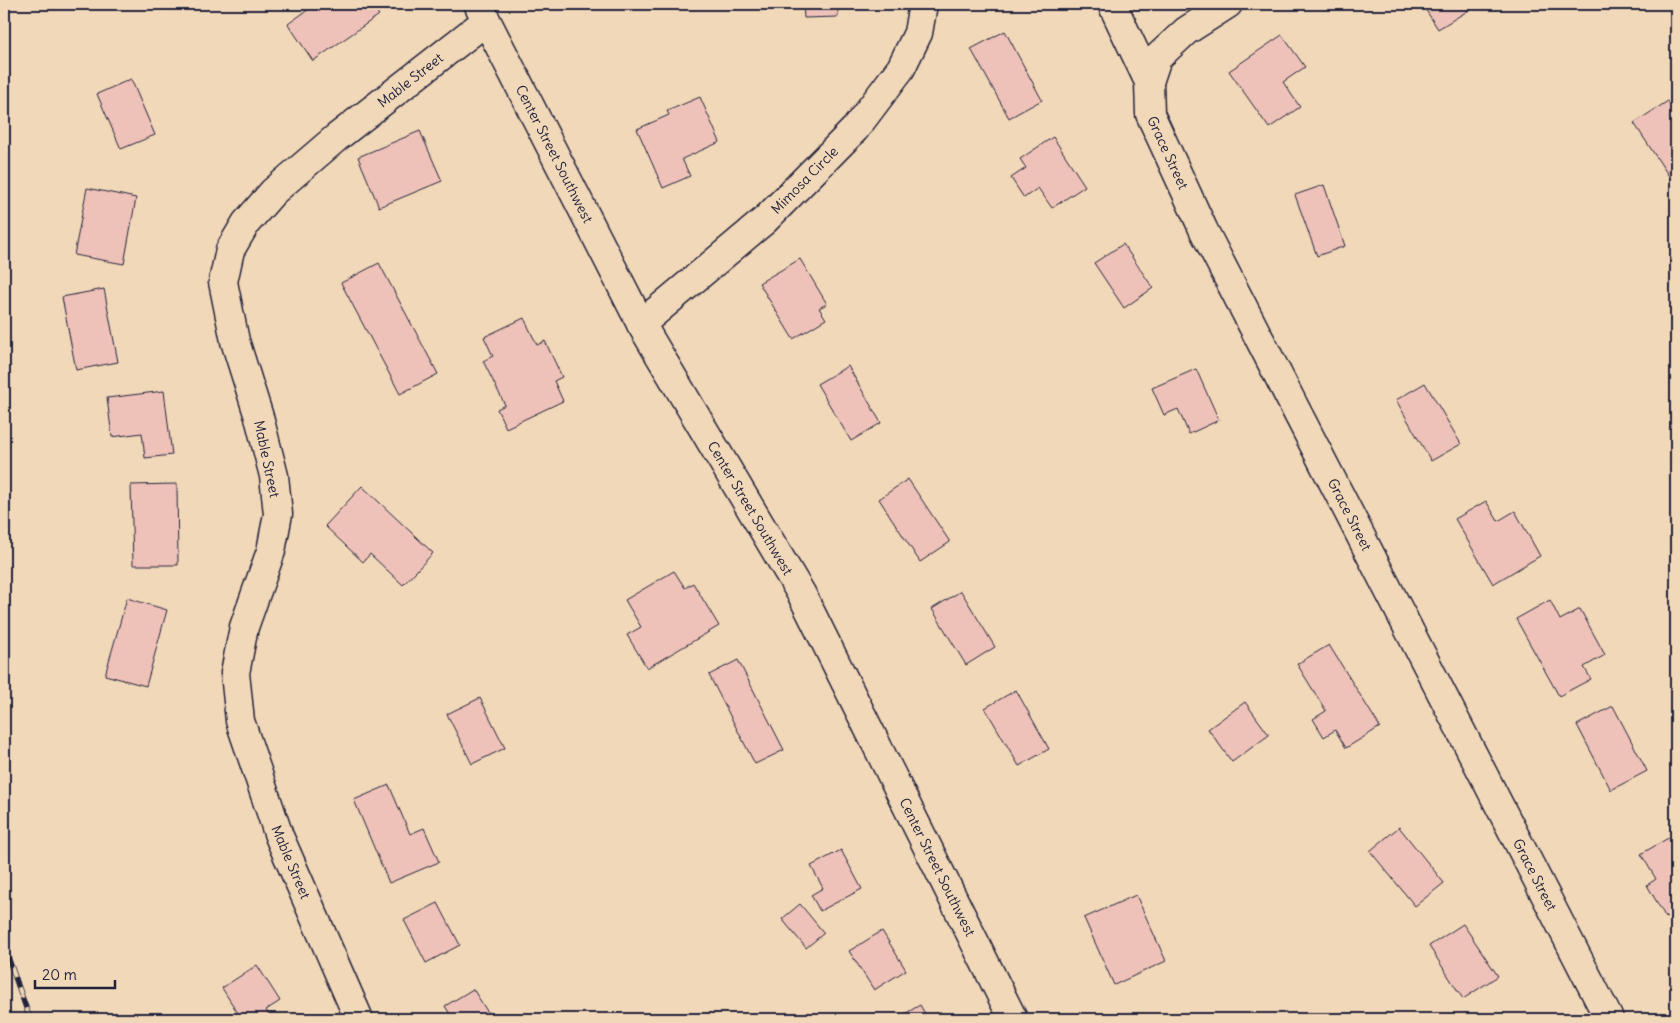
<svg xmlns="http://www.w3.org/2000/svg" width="1680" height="1023" font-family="Delius,sans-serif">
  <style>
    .building { fill: #efc2b9; stroke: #22223b }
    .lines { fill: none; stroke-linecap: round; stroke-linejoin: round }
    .minor-casing { stroke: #22223b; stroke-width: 31 }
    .minor { stroke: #f1d8b9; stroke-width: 28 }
    .rail-casing { stroke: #22223b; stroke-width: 5.5 }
    .rail { stroke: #f1d8b9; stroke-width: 4; stroke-dasharray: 11; stroke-linecap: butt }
    .labels { text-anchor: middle; stroke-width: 4; stroke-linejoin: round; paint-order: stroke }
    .street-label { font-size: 14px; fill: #22223b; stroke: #f1d8b9 }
  </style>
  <rect width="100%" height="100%" fill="#f1d8b9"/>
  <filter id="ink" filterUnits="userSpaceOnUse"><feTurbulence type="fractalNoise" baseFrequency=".02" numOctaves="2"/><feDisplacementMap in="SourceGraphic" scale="10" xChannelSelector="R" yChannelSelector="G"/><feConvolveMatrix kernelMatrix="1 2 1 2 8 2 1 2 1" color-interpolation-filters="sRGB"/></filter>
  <g filter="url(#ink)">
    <!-- building -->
    <path class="building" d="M316,4h54l9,11 -66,46 -25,-37z
      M803,4h35v13l-34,1z
      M1422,4h57l-41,25z
      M1005,31l37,69 -33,18 -38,-69z
      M1282,35l23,32 -22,15 17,25 -31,21 -40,-57z
      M131,79l24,56 -34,14 -24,-55z
      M700,97l20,45 -38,17 8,17 -27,12 -26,-59 32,-14 -2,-4z
      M1668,101l8,13v73l-42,-64z
      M420,131l22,50 -63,26 -21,-50z
      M1053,137l32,49 -33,22 -14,-20 -14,10 -13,-20 15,-10 -6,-9z
      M1324,185l21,61 -28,10 -22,-61z
      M87,188l49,10 -12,66 -50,-9z
      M1123,244l30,44 -29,20 -30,-45z
      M800,259l27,45 -8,4 7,11 -33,20 -34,-56z
      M379,263l59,111 -38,20 -59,-111z
      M104,289l14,73 -42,8 -14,-73z
      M524,318l13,27 8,-4 17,36 -8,4 9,20 -57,27 -9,-19 8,-4 -22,-44 10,-5 -9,-19z
      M848,366l33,57 -30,18 -34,-57z
      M1196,369l23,51 -30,14 -11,-25 -14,6 -12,-27z
      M1425,383l36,61 -30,17 -35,-61z
      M164,391l8,64 -27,3 -3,-25 -30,4 -5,-39z
      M908,479l42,63 -30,20 -41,-63z
      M177,484l1,81h-45l-2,-80z
      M362,486l71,67 -30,32 -33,-31 -7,8 -38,-36z
      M1486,501l12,20 17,-10 25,45 -47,28 -38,-65z
      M674,571l11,17 8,-5 26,43 -72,42 -20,-33 14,-8 -16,-27z
      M961,591l34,56 -29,18 -34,-56z
      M127,598l40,12 -21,76 -41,-11z
      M1550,600l10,20 20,-11 25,46 -21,12 7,12 -32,17 -43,-77z
      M1329,645l51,82 -34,21 -11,-18 -11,7 -11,-18 13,-8 -29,-47z
      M738,660l46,90 -29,14 -46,-89z
      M1016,690l33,59 -30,17 -34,-58z
      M480,698l25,50 -33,16 -25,-50z
      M1245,702l24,33 -37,27 -24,-33z
      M1613,706l34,65 -36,19 -34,-65z
      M389,785l21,49 14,-6 15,34 -50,21 -35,-83z
      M1399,827l45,56 -29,23 -45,-55z
      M1675,834l1,2v76l-10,6 -19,-33 9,-6 -15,-25z
      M841,850l21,39 -42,22 -9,-16 12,-7 -12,-22z
      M1136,895l30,66 -52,24 -30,-67z
      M438,903l22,42 -34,18 -22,-43z
      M800,904l24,29 -18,15 -24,-29z
      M1463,924l35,52 -35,23 -34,-53z
      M882,931l24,39 -32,20 -25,-39z
      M257,965l23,36 -14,9 5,9h-32l2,-1 -19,-30z
      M473,989l19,30h-39l-8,-13z
      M920,1005l8,14h-32z"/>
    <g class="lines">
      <!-- minor casing -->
      <g class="minor-casing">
        <g id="minor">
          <path id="s1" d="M1112,4l37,78 1,32 54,117 405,788"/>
          <path id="s2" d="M479,6l162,318 161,271 211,424"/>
          <path d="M1149,82l8,-24 29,-27 42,-27"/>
          <path id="s3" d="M641,324l124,-104 90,-91 46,-61 17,-35 5,-29"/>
          <path id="s4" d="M359,1019l-80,-183 -39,-115 -5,-48 9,-46 27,-76 7,-37 -4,-38 -15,-59 -24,-76 -12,-59 7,-32 16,-27 27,-31 63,-54 150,-117"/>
        </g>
      </g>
      <!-- minor -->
      <use href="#minor" class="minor"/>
      <!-- rail casing -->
      <g class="rail-casing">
        <path id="rail" d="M4,946l26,73
          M4,1004l5,15"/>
      </g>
      <!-- rail -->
      <use href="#rail" class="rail"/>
    </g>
  </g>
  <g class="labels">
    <!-- street labels -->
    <g class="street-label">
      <text dy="5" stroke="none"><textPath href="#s4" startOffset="1056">Mable Street</textPath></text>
      <text dy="5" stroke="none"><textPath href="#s1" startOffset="161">Grace Street</textPath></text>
      <text dy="5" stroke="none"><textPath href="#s2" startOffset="166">Center Street Southwest</textPath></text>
      <text dy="5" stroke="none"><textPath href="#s3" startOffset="218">Mimosa Circle</textPath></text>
      <text transform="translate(267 459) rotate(78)" y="5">Mable Street</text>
      <text dy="5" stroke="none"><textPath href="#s2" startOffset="571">Center Street Southwest</textPath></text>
      <text dy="5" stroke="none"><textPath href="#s1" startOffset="566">Grace Street</textPath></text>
      <text transform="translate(291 862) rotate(67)" y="5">Mable Street</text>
      <text dy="5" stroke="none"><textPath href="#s2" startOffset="976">Center Street Southwest</textPath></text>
      <text dy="5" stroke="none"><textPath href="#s1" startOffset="971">Grace Street</textPath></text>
    </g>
  </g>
  <!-- margin -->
  <rect width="1680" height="1023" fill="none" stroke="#f1d8b9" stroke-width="20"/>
  <rect x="10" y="10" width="1660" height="1003" fill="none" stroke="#22223b" stroke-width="2" filter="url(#ink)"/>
  <!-- scale -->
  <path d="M35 980v8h80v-8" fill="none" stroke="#22223b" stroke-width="2.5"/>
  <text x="42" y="980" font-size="15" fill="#22223b" stroke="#f1d8b9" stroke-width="4" paint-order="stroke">20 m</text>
</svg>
